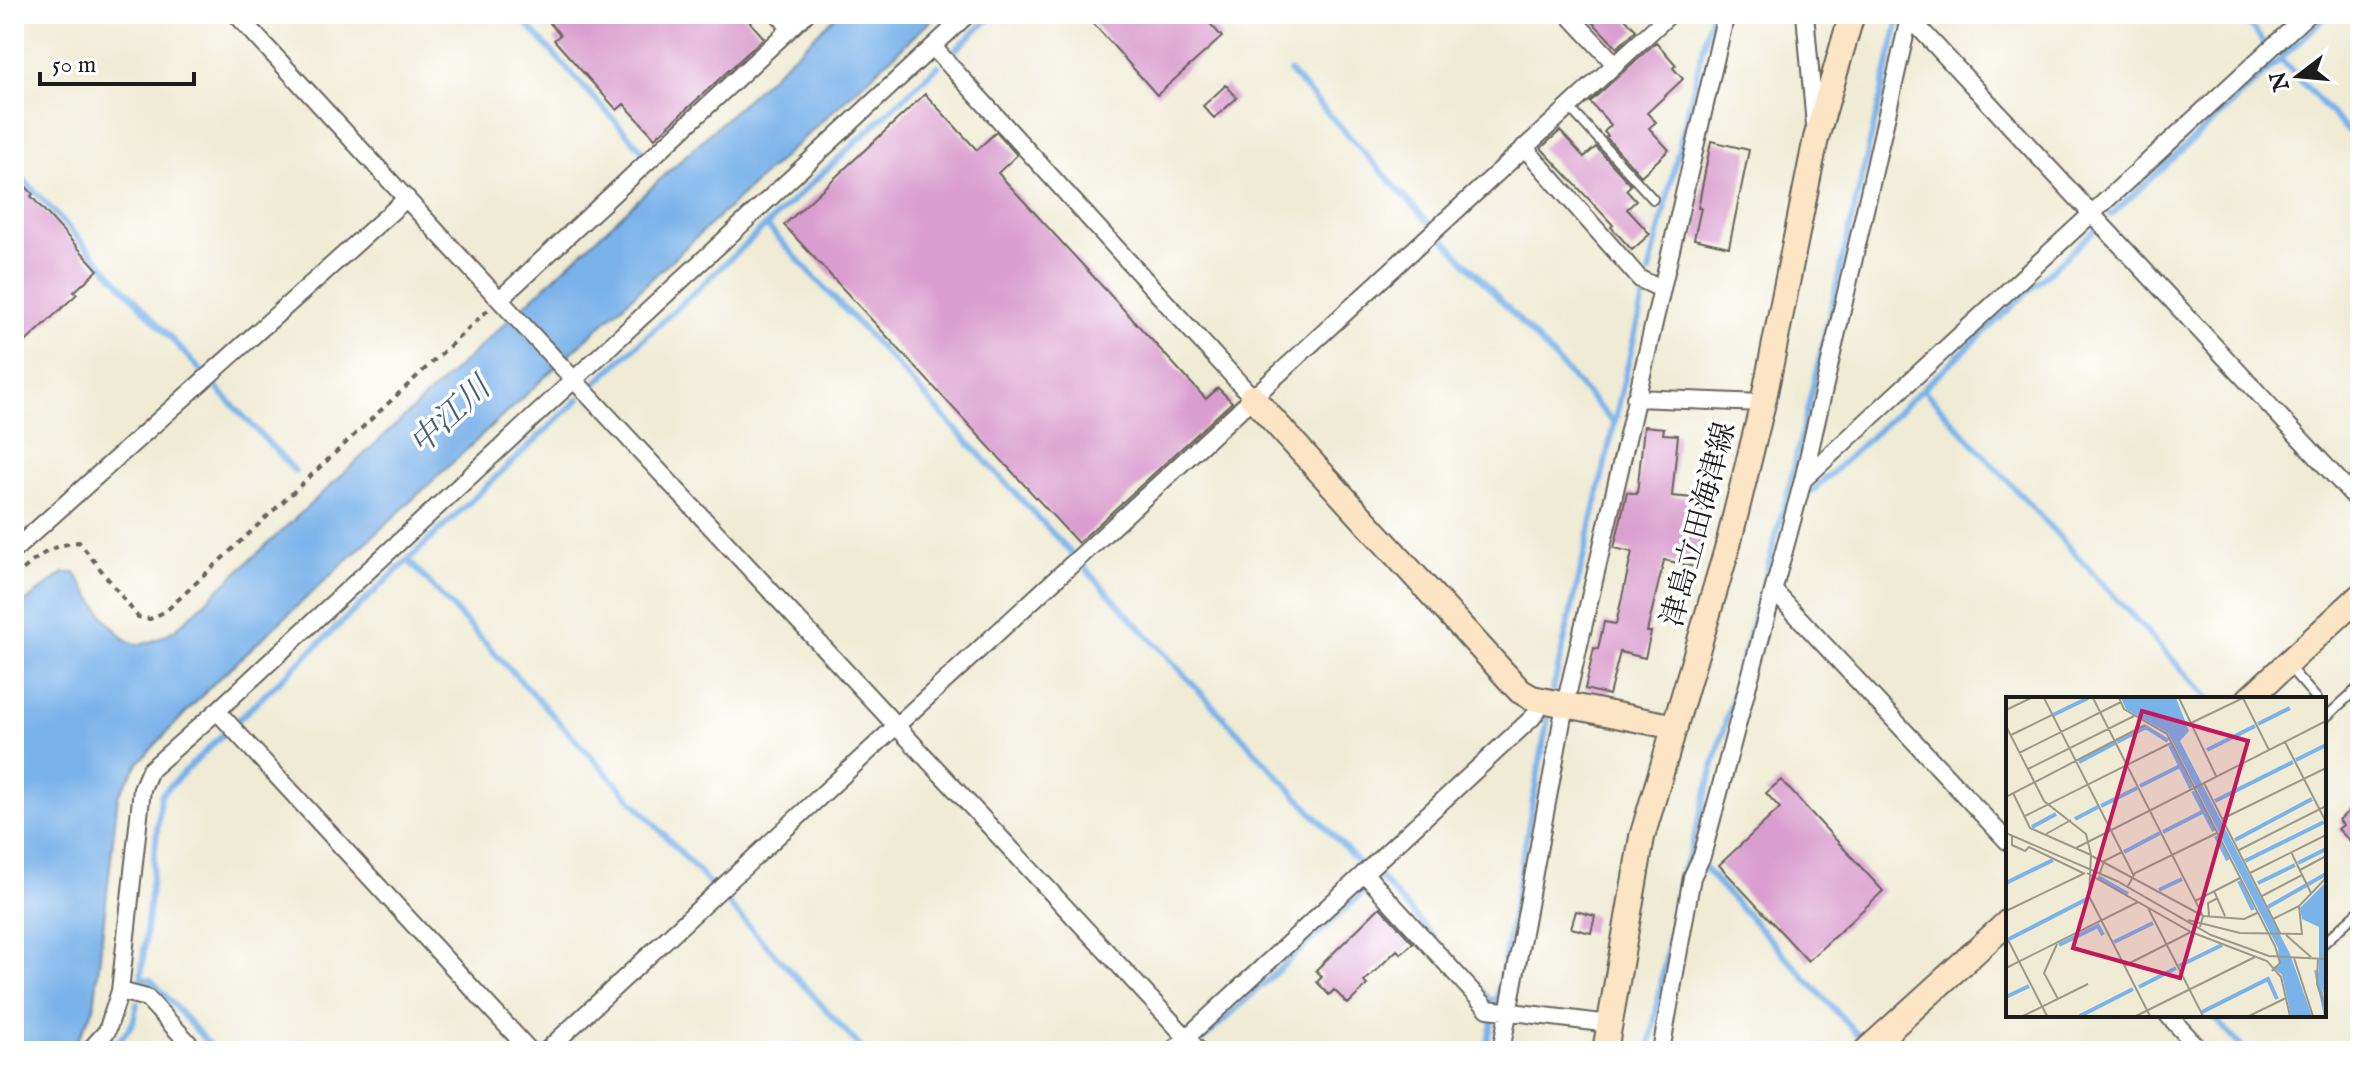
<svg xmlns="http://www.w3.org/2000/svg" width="2374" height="1065" font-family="'IM FELL English','Noto Serif JP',serif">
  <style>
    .water { fill: #7ab2ea; stroke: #4b6783; stroke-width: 2 }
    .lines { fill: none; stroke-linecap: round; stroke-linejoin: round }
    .stream { stroke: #7ab2ea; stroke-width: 6 }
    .building { fill: #da9dcf }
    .lane-casing { stroke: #66645c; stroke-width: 12 }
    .street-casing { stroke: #66645c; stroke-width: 20 }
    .secondary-casing { stroke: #66645c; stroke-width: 28 }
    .path { stroke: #66645c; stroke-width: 4; stroke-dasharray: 6 6; stroke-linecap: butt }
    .lane { stroke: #fff; stroke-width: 8 }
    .street { stroke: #fff; stroke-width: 16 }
    .secondary { stroke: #fce5c4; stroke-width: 24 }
    .labels { text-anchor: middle; stroke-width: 7; stroke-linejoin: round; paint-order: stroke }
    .street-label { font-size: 30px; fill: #1c1c1c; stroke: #fff }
    .water-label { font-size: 32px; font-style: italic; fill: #466079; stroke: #fff }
    .inset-river { fill: none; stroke: #7ab2ea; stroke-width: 4 }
    .inset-road { fill: none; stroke: #9b988a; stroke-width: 2 }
    .view { fill: #c2185b; fill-opacity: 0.15; stroke: #c2185b; stroke-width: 4 }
    .inset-edge { fill: none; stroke: #1c1c1c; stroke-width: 4 }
  </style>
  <rect width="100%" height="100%" fill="#fff"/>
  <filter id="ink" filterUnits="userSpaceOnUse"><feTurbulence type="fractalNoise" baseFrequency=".0125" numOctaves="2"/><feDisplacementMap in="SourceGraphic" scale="16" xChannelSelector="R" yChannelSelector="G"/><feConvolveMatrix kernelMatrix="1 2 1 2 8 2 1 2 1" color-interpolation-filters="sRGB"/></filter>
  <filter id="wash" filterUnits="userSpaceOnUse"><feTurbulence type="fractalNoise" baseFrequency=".006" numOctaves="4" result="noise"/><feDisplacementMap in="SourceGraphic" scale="32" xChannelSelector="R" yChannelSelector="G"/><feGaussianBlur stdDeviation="1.8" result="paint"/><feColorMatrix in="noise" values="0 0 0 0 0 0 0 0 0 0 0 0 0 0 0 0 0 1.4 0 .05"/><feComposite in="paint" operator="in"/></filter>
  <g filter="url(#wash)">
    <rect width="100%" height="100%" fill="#efebd4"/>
    <!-- water -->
    <path class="water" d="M838,14h100l-725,670 -74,78 -21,34 -24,212 -22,43h-58v-441l50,-37h11c12,17 41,68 61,71 14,1 30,-9 41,-16z"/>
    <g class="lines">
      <!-- stream -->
      <path class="stream" d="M517,14l124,135
        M2239,14l26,29
        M952,53l42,-39
        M2280,59l80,85
        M1290,72l138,150
        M14,169l190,205
        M2111,215l218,-201
        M766,225l305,328
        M1445,240l169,183
        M1649,273l62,-259
        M214,385l81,86
        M594,385l344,-319
        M1923,389l286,310
        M1812,491l284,-262
        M408,560l303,325
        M1083,566l277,298
        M1553,690l91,-396
        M238,720l341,-321
        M1705,869l154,167
        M1380,877l110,123 7,-1 51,-281
        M723,898l141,153
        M2212,1015l33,36
        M1201,1041l167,-153
        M111,1051l22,-28 4,-19
        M215,1051l-63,-70 -11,-3 20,-183 63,-62
        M1485,1051l8,-33
        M1649,1051l33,-182 8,-16 98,-361 110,-469v-9"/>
    </g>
    <g id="blocks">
      <!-- building -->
      <path class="building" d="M542,14h201l21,24 -109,100 -31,-34 -7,6 -63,-70 6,-5z
        M1085,14h117l20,23 -65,58z
        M1585,14h36l15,16 -19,18z
        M1656,42l20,23 -3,3 10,11 -36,34 9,9 -7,6 20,22 -28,26 -35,-39 2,-1 -4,-4 7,-7 -21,-23z
        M1226,85l11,13 -23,20 -11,-12z
        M925,94l52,56 19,-18 21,23 -19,18 208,226 12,-11 14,14 -154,141 -294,-318z
        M1560,131l24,26 12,-10 35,38 -5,5 10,11 -9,8 23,25 -18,16 -21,-23 2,-2 -72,-77z
        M1711,141l38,9 -20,97 -35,-8 7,-31h-3z
        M14,174l19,20 -2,2 67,74 -24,22 3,2 -63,59z
        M1644,426l20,2 -1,6 15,1 -6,61 32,3 -4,46 -5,22 -31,-7 -17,72h4l-6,26 -25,-6 -11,43 -24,-6 9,-41 4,1 6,-27 12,2 16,-72 -18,-4 13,-56 10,2z
        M1781,780l102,111 -75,70 -89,-96 61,-57 -14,-15z
        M2360,800v44l-6,-7 -5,3 -11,-11 5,-4 -4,-5z
        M1380,907l33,36 -12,11 -4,-4 -33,32 3,3 -19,19 -14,-14 -5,5 -12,-13 5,-5 -6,-7z
        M1576,911l19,5 -4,17 -20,-5z"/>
    </g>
  </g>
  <g filter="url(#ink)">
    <use href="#blocks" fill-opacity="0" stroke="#66645c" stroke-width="2"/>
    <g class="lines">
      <!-- lane casing -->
      <g class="lane-casing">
        <path id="lane" d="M1569,107l84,92
          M2289,667l28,32
          M2324,719l36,-33
          M2324,943l36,-33"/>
      </g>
      <!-- street casing -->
      <g class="street-casing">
        <path id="street" d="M236,14l273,296 690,741
          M778,14l13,14
          M1568,14l47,50
          M1805,14l10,111
          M1911,19l449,484
          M933,47l319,350
          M1524,147l116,132 21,10
          M500,299l306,-285
          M1635,398l128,5
          M1803,480l505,-466
          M14,550l393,-352
          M1774,591l234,251
          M217,711l313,340
          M1364,873l124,136 122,15
          M120,991l27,7 49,53
          M2168,1015l33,36
          M89,1051l18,-20 13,-40 22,-202 8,-19 67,-59 751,-697
          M546,1051l350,-325 774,-712
          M1172,1051l360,-333 13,-17
          M1501,1051l64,-346 161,-691
          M1661,1051l31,-174 10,-21 101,-376 107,-466"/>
      </g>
      <!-- secondary casing -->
      <g class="secondary-casing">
        <path id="secondary" d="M1252,397l268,294 12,7 143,29
          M2249,699l111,-103
          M1605,1051l37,-214 85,-288 36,-146 53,-265 36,-124
          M1866,1051l142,-129"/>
      </g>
      <!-- path -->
      <path class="path" d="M14,578c22,-20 34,-32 65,-36l59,75 12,2 16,-8 322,-301"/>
      <!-- lane -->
      <use href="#lane" class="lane"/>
      <!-- street -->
      <use href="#street" class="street"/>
      <!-- secondary -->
      <use href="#secondary" class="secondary"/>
    </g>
  </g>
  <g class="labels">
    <!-- street labels -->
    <g class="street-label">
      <text transform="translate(1698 524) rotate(-75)" y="10">津島立田海津線</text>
    </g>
    <!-- water labels -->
    <g class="water-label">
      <text transform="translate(449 415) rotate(-43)" y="11">中江川</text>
    </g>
  </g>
  <!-- overview -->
  <g transform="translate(2006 697)">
    <rect width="320" height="320" fill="#efebd4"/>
    <path d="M115,1h55l13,33 -9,10 110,213 22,62h-21l-9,-41 -9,-8 7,-2 -2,-17 -110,-215 -42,-24zM320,185v120l-7,-25v-50l-17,-8 -2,-11z" fill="#7ab2ea"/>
    <path class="inset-river" d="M47,18l35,-17M252,27l32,-16M111,45l29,-15 22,14M164,48l21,43M201,53l48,-24M290,63l30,-15M73,65l36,-19M134,89l40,-20M187,94l21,40M209,104l78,-39M95,109l36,-18M69,122l23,-12M26,130l24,-13M157,135l41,-21M210,139l12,24M229,143l77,-41M118,155l36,-19M239,164l79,-39M292,166l28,-14M92,180l30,17M233,184l14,29M0,186l47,-23M252,186l37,-18M153,193l23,-11M262,210l58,-33M3,242l78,-40M108,245l39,-19M53,248l39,-19 5,9M173,269l43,-21M310,273l10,46M133,290l37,-19M0,300l23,-11M196,315l66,-33 9,20M74,319l53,-27"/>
    <path class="inset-road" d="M38,1l90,178M87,1l110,218 -3,11M113,1l5,11 43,25 108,212 5,17 -8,8M173,1l37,78M237,1l26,52M0,13l25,-12M185,26l52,-25M0,29l38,75 42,33 5,21 -2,41 61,120M5,38l41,-20M279,45l41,80M13,56l102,-51M22,72l106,-53M198,86l76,150M7,96l17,35 61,27M0,100l139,-72M19,119l146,-73M216,122l104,-51M0,136l111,48 94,54 58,21 57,3M40,137l25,-14M6,139v9l13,6 4,-4 54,26M70,151l250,-127M233,153l87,-44M285,155l20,41M86,159l111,60 41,3 13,-6M294,173l26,-14M81,176l104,59 76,29 14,16 9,39M94,176l4,-12 18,-9M244,176l76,-38M122,189l7,-13 82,-40M208,194l11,25M256,199l40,-21M189,204l45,-23M142,211l55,108M0,214l79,-38M203,219l-1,-13 10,-5M267,222l26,-13M182,223l52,13 62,1 -3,-28 27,-28M280,238l25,22M0,239l41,80M51,247l-13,29 14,26M288,261l19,58M312,261l-1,26 9,25M118,269l67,-34M0,271l132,-66M17,319l65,-32M130,319l119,-59M243,319l37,-18"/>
    <path class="view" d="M136,14l106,30 -68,237 -107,-30z"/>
    <rect width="320" height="320" class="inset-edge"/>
  </g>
  <!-- margin -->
  <rect width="2374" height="1065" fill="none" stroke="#fff" stroke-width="48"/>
  <!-- north arrow -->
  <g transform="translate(2298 76) rotate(254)" stroke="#ffffff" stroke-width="6" paint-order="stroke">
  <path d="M0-6L14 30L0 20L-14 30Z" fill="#1c1c1c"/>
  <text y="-12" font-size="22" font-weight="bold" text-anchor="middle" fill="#1c1c1c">N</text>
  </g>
  <!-- scale -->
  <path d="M40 72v12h154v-12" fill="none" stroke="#1c1c1c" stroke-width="4"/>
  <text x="52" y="72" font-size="24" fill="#1c1c1c" stroke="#ffffff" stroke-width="6" paint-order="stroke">50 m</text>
</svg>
